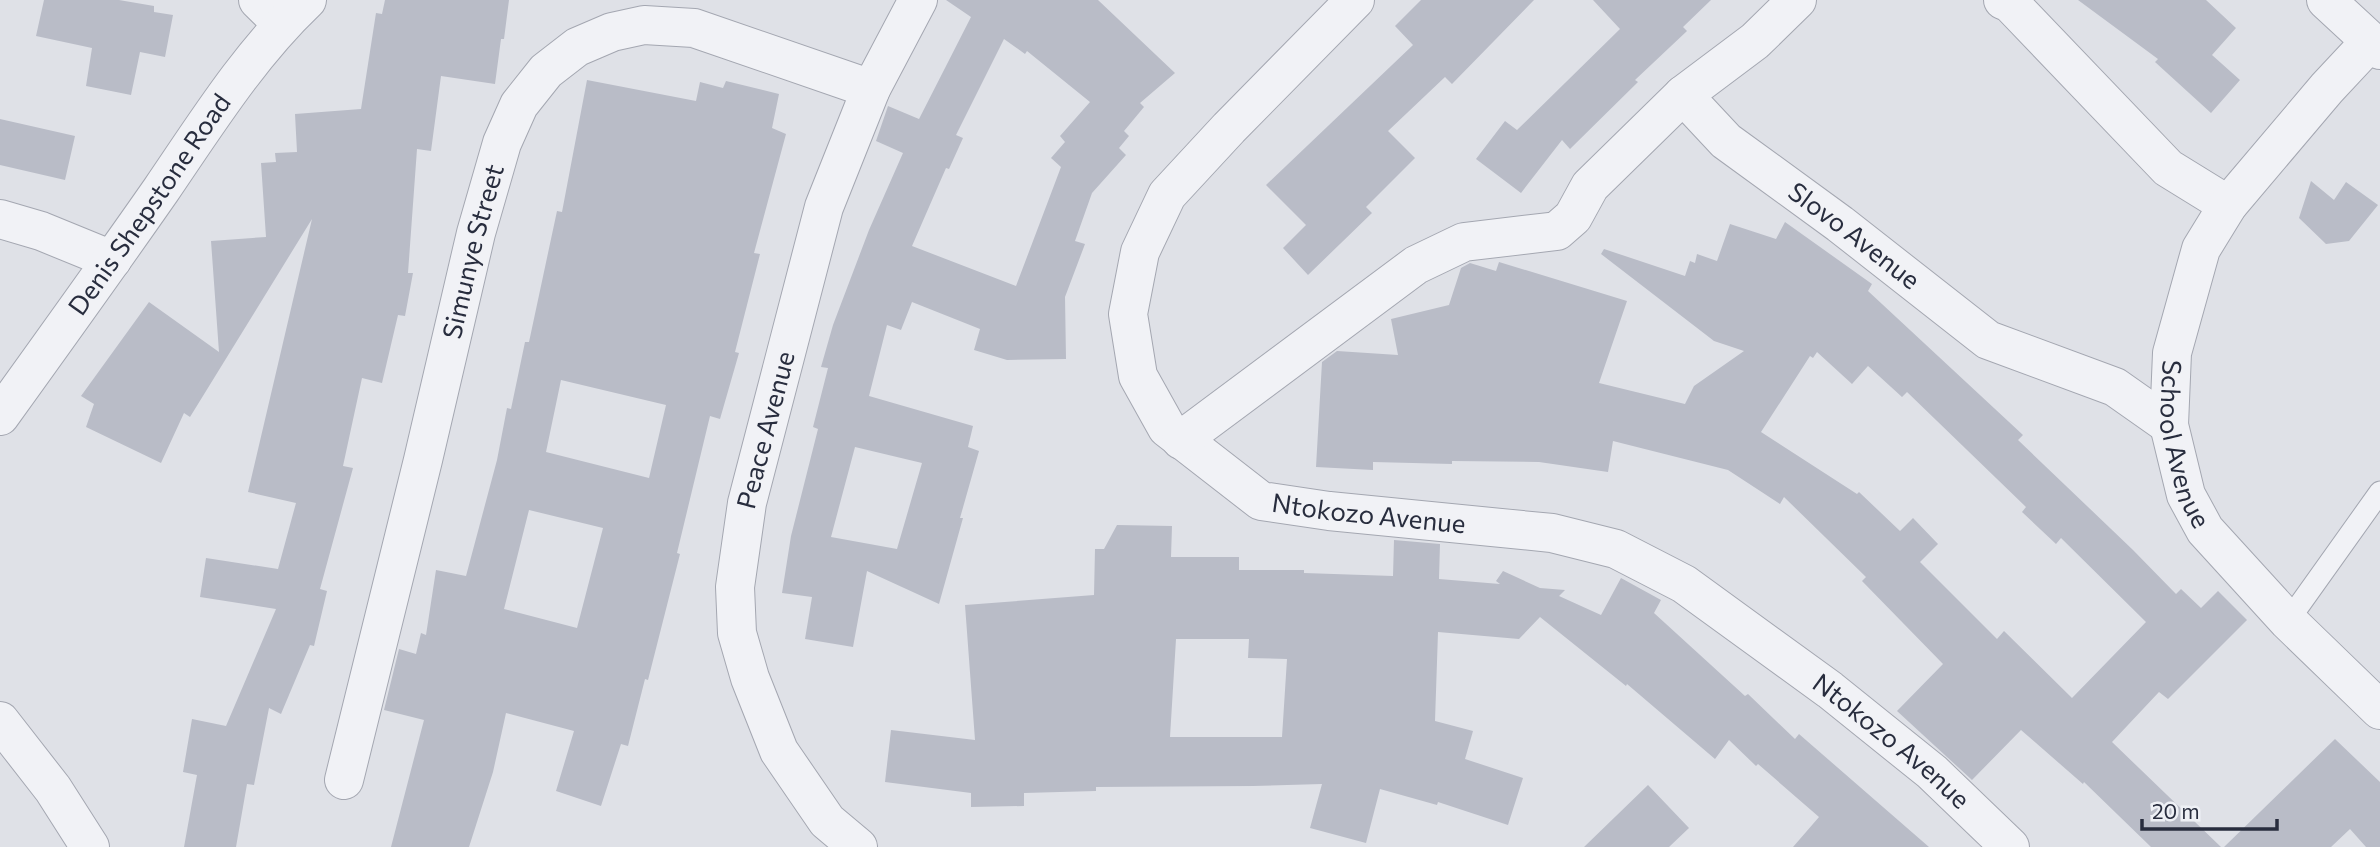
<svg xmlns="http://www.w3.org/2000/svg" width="2380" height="847" font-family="Commissioner,sans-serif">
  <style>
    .building { fill: #b9bcc7; fill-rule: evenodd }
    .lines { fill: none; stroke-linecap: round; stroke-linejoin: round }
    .service-casing { stroke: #a4a7b1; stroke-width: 23 }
    .minor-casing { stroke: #a4a7b1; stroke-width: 40 }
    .tertiary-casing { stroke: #a4a7b1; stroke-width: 40 }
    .service { stroke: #f1f2f6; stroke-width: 21 }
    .minor { stroke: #f1f2f6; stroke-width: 38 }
    .tertiary { stroke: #f1f2f6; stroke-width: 38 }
    .labels { text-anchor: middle; stroke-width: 5; stroke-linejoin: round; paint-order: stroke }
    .street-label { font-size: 26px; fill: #282d3e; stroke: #eef0f5 }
  </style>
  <rect width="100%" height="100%" fill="#dfe1e7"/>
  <!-- building -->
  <path class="building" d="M44,0h75l35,6v6l19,3 -8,42 -25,-5 -9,43 -45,-9 6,-38 -56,-12z
    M385,0h124l-5,39h-3l-6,45 -54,-8 -10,75 -14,-2 -9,124h5l-8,43 -7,-1 -16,68 -20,-5 -19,88 10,2 -33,121 7,2 -13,55 -4,-1 -29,69 -12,-6 -15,77 -7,-1 -11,63h-52l13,-72 -14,-3 9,-53 34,7 50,-117 -76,-12 6,-39 72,11 18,-66 -48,-11 64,-273 -122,198 -6,-4 -23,50 -75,-36 8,-23 -13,-8 68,-94 70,50 -8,-111 55,-4 -5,-74 15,-1 -1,-9 22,-1 -2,-38 66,-5 15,-96 6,1z
    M946,0h152l77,73 -35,30 4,4 -20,24 5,5 -10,12 7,7 -34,38 -17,48 10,3 -20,53 1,62 -59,1 -33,-10 6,-21 -68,-27 -11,28 -14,-5 -18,71 104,30 -5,21 11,4 -19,67h3l-24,86 -72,-33 -14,76 -48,-8 7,-42 -30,-4 9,-57 27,-107 -5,-2 15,-59 -7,-1 12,-42 36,-95 34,-77 -27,-12 12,-35 31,13 52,-102zM1004,39l21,15 2,-3 63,51 -30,34 5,6 -14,16 10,9 -45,119 -104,-40 34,-78 3,1 14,-31 -7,-3zM855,447l67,16 -25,86 -66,-12z
    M1421,0h113l-82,84 -7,-7 -57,54 27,27 -49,49 6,6 -64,62 -25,-27 23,-23 -40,-40 147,-140 -18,-19z
    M1593,0h118l-28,27 4,4 -52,49 3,2 -68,67 -8,-9 -41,53 -45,-34 29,-38 12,9 103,-101z
    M2078,0h128l30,28 -24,27 28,25 -29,33 -56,-51 3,-3z
    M587,80l109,21 4,-19 23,6 3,-7 53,13 -7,34 14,6 -32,119 6,1 -25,98 4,1 -19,66 -10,-3 -33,137 3,1 -32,126 -3,-1 -17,67 -7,-2 -20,62 -45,-15 18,-60 -68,-18 -13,59 -24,75h-78l33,-127 -40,-10 15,-61 17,5 5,-21 5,2 10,-65 30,6 31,-116 10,-52 4,1 14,-67h4l28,-131 5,1zM561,380l105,25 -17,73 -103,-26zM529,510l74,18 -26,100 -73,-19z
    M0,119l75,17 -10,44 -65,-15z
    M2311,181l23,19 12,-18 32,23 -29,36 -23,3 -27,-26z
    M1785,222l87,62 -4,7 155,144 -5,5 115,110 43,44 5,-5 20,19 17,-17 29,29 -79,79 -9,-7 -47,50 109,105h-70l-67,-65 -1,2 -62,-54 -49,50 -75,-69 46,-47 -81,-83 4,-4 -82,-80 -4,7 -52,-34 -115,-29 -5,31 -69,-10 -87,-1v3l-79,-2v8l-57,-3 6,-105 15,-11 61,4 -7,-36 58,-14 12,-37 9,-5 26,8 3,-9 128,39 -28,82 86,21 9,-18 50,-35 -30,-10 -113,-87 3,-5 81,27 5,-15 5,2 2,-9 20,7 13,-37 46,15zM1817,352l35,32 16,-18 34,31 5,-5 119,115 -4,5 34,32 5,-6 85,84 -74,76 -68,-67 -7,8 -77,-77 18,-18 -25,-26 -13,13 -41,-39 -2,2 -96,-62 49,-76 3,2z
    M1117,525l55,1 -1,31h68v13h65v3l89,3 1,-36 46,4 -1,35 61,5 -4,-3 7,-10 37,17 25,2 -6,6 42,19 20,-37 40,22 -7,13 91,83 3,-2 47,45 4,-5 130,113h-136l26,-30 -61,-53 -2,2 -27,-26 -14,19 -88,-75 -1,2 -86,-69 -21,22 -81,-7 -3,89 38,10 -8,28 58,19 -15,47 -70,-23 -1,3 -57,-16 -14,54 -56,-15 12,-44 -69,2 -157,1v4l-72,2v13l-53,1v-14l-86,-11 6,-52 84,10 -10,-135 129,-10 1,-46h9zM1176,639h73l-1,19 39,1 -5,78h-112z
    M2335,739l45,43v65h-14l-16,-18 -19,18h-107z
    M1648,785l41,43 -20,19h-85z"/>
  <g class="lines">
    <!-- service casing -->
    <g class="service-casing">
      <path id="service" d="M2288,621l92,-129"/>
    </g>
    <!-- minor casing -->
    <g class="minor-casing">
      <g id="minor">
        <path d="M258,0l24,24"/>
        <path id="s1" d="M1355,0l-126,128 -62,67 -27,57 -12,62 10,62 29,52 94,73 68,10 223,22 64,16 68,35 146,106 102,82 78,75"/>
        <path id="s2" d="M1797,0l-42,41 -72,54 43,46 114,83 148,116 127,47 54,38"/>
        <path d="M2003,0l7,3 158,165 60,37"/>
        <path id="s3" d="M2370,42l-43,46 -99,117 -27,44 -29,104 -3,72 17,70 19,35 83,91 92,89"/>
        <path d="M0,219l41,12 71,29"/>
        <path d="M1181,440l235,-175 48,-23 93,-11 16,-14 17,-31 93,-91"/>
        <path id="s4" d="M344,780l79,-320 53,-227 26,-90 17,-38 27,-34 31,-24 35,-15 32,-7 50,3 177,61"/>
        <path id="s5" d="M858,847l-31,-26 -48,-70 -29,-73 -13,-45 -2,-46 12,-84 77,-296 47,-118 47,-89"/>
      </g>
    </g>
    <!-- tertiary casing -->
    <g class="tertiary-casing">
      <g id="tertiary">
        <path d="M2326,0l54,50"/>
        <path id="s6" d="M0,416c54,-75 108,-150 161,-226 45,-66 88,-135 146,-190"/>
        <path d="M0,721l53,68 37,58"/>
      </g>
    </g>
    <!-- service -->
    <use href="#service" class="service"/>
    <!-- minor -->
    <use href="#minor" class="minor"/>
    <!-- tertiary -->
    <use href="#tertiary" class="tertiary"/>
  </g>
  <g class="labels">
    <!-- street labels -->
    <g class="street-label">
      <text dy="9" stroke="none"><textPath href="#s6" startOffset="259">Denis Shepstone Road</textPath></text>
      <text dy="9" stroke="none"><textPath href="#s2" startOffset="371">Slovo Avenue</textPath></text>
      <text dy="9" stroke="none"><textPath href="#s4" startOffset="544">Simunye Street</textPath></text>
      <text dy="9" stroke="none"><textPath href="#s5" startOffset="457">Peace Avenue</textPath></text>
      <text dy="9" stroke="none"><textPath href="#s3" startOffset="469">School Avenue</textPath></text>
      <text dy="9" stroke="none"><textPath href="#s1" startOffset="747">Ntokozo Avenue</textPath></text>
      <text dy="9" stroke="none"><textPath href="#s1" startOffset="1334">Ntokozo Avenue</textPath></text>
    </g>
  </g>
  <!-- scale -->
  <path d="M2142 819v10h135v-10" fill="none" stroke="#282d3e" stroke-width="3.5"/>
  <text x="2152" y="819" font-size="21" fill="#282d3e" stroke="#eef0f5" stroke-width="5" paint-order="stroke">20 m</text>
</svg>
